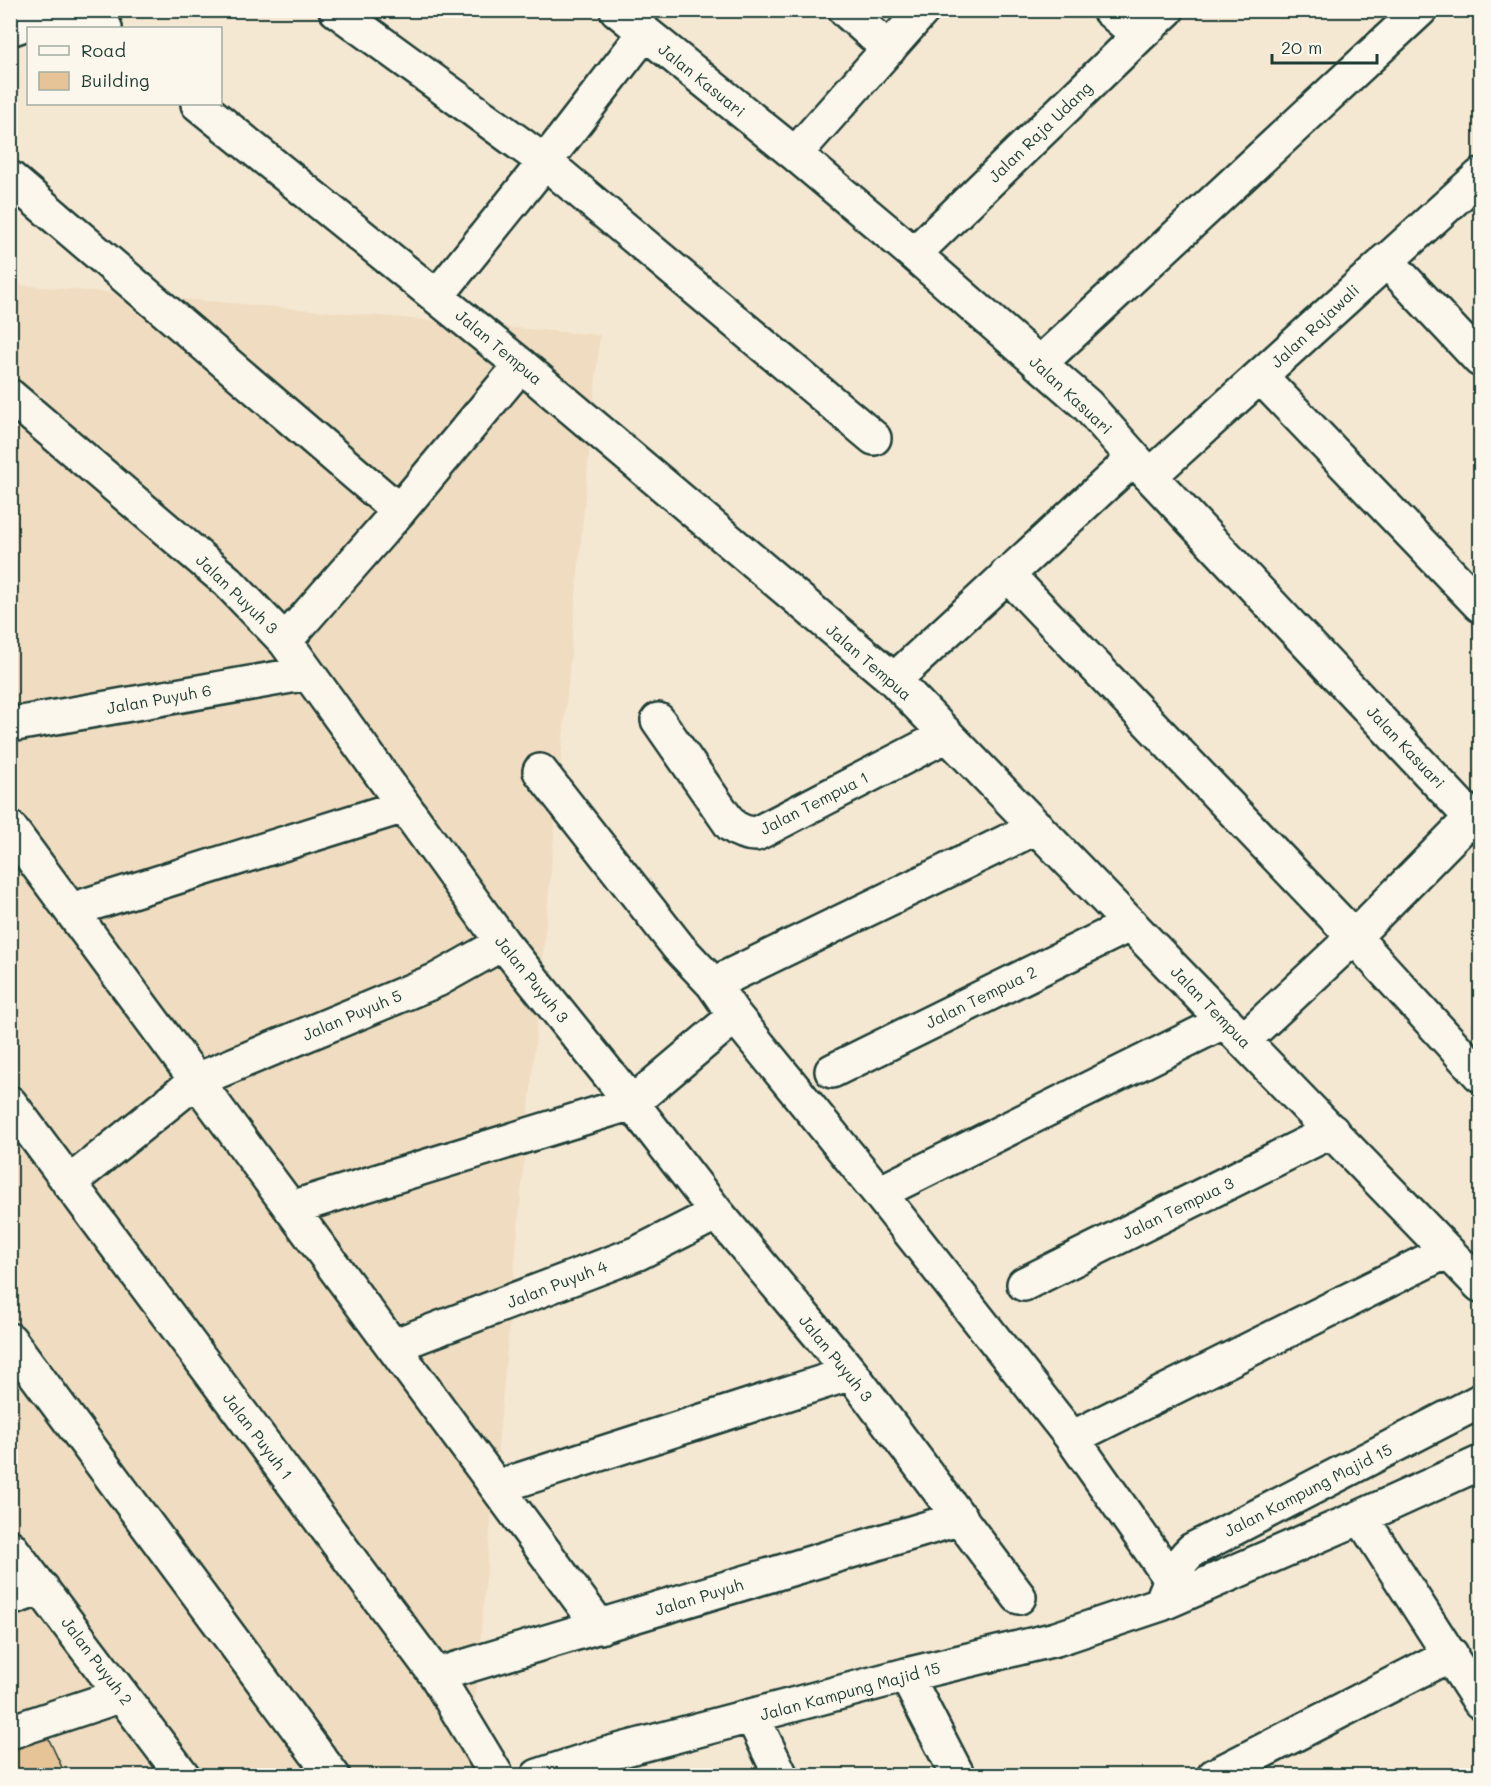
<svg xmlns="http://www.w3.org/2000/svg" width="1491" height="1786" font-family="Mali,sans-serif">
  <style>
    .built { fill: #f0ddc1 }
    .building { fill: #e6c498; stroke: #1f3d34; stroke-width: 1.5 }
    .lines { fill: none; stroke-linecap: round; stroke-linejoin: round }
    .minor-casing { stroke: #1f3d34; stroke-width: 38 }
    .minor { stroke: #fbf7ec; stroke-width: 33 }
    .labels { text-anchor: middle; stroke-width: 4.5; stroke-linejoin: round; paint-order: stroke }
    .street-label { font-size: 16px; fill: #1f3d34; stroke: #fbf7ec }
  </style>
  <rect width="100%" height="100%" fill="#f5e8d3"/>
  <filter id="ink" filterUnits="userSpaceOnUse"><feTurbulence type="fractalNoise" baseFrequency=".0167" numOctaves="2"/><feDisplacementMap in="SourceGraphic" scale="12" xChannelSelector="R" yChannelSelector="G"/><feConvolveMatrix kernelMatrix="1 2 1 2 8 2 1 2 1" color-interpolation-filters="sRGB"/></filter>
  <g filter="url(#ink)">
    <!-- built -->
    <path class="built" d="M10,284l590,51 -132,1440h-457z"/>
    <!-- building -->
    <path class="building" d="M45,1731l21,45h-56v-35z"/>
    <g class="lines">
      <!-- minor casing -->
      <g class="minor-casing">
        <path id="minor" d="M336,10l209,152 329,276
          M617,10l178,144 119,100 173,151 63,71 330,351
          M845,10l44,39
          M1109,10l30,26
          M53,14l46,10 6,4
          M10,29l43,-15 4,-4
          M198,104l323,261 373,315 586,605
          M795,154l128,-144
          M10,178l389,333
          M914,254l225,-218 28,-26
          M1386,260l94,100
          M437,296l108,-134 99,-128
          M1039,364l381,-354
          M1260,376l220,229
          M10,396l218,186 57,59 218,302 129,160 85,110 134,160 168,224
          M1150,476l330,-300
          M1007,574l347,363 126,138
          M285,641l114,-130 122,-146
          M894,680l240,-222
          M658,720l73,105c8,6 15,9 25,9l191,-99
          M10,725l298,-52
          M540,771l139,177 34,36 22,32 144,177 193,245 99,141
          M10,828l590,799
          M71,910l333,-104
          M713,984l324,-157
          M1244,1040l110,-103 117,-119
          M832,1071l299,-147
          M10,1103l426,572 61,101
          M69,1183l128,-103 240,-100 66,-37
          M879,1193l346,-172
          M291,1208l341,-105 103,-87
          M1024,1284l308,-153
          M10,1340l323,436
          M393,1346l245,-93 79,-40
          M1072,1438l375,-187
          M497,1487l354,-114
          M1361,1517l119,185
          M10,1547l173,229
          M1164,1596c7,-18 14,-33 28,-46l288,-149
          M10,1599l32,-11
          M436,1675l525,-157
          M906,1675l52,101
          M752,1716l29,60
          M10,1732l112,-37
          M538,1776l61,-20 307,-81 150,-36 105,-35 200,-87 119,-54
          M1214,1776l237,-122"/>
      </g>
      <!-- minor -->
      <use href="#minor" class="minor"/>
    </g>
  </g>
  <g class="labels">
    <!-- street labels -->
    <g class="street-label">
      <text transform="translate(702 80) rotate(39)" y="6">Jalan Kasuari</text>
      <text transform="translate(1040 132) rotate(-44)" y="6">Jalan Raja Udang</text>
      <text transform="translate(1315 326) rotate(-43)" y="6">Jalan Rajawali</text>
      <text transform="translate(499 347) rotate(40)" y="6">Jalan Tempua</text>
      <text transform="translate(1071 395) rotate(43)" y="6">Jalan Kasuari</text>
      <text transform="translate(237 594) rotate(44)" y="6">Jalan Puyuh 3</text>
      <text transform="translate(869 662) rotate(41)" y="6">Jalan Tempua</text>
      <text transform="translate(159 699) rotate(-10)" y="6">Jalan Puyuh 6</text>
      <text transform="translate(1406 747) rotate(47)" y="6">Jalan Kasuari</text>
      <text transform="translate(814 803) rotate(-27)" y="6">Jalan Tempua 1</text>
      <text transform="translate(532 979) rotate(51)" y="6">Jalan Puyuh 3</text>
      <text transform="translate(981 997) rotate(-26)" y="6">Jalan Tempua 2</text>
      <text transform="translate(1211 1007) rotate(46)" y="6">Jalan Tempua</text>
      <text transform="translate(352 1015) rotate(-23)" y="6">Jalan Puyuh 5</text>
      <text transform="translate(1178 1208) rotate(-26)" y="6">Jalan Tempua 3</text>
      <text transform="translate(557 1284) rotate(-21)" y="6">Jalan Puyuh 4</text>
      <text transform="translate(836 1358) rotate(51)" y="6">Jalan Puyuh 3</text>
      <text transform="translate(258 1436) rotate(53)" y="6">Jalan Puyuh 1</text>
      <text transform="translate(1308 1490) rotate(-27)" y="6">Jalan Kampung Majid 15</text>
      <text transform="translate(699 1597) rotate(-17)" y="6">Jalan Puyuh</text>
      <text transform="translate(97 1661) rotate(53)" y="6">Jalan Puyuh 2</text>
      <text transform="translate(850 1691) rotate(-15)" y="6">Jalan Kampung Majid 15</text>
    </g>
  </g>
  <!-- margin -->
  <rect width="1491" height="1786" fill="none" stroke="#fbf7ec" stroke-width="36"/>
  <rect x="18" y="18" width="1455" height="1750" fill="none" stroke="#1f3d34" stroke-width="2" filter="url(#ink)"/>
  <!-- legend -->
  <rect x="27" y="27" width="195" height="78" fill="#fbf7ec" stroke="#a3ada2" stroke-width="1.5"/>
  <rect x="39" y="46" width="30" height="9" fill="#fbf7ec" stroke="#a3ada2" stroke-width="1.5"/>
  <text x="81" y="57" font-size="18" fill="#1f3d34">Road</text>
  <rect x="39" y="72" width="30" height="18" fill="#e6c498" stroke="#a3ada2" stroke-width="1.5"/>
  <text x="81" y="87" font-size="18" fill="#1f3d34">Building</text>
  <!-- scale -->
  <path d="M1272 54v9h105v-9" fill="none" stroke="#1f3d34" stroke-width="3"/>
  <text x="1281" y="54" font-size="18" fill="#1f3d34" stroke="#fbf7ec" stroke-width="4.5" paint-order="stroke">20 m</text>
</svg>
